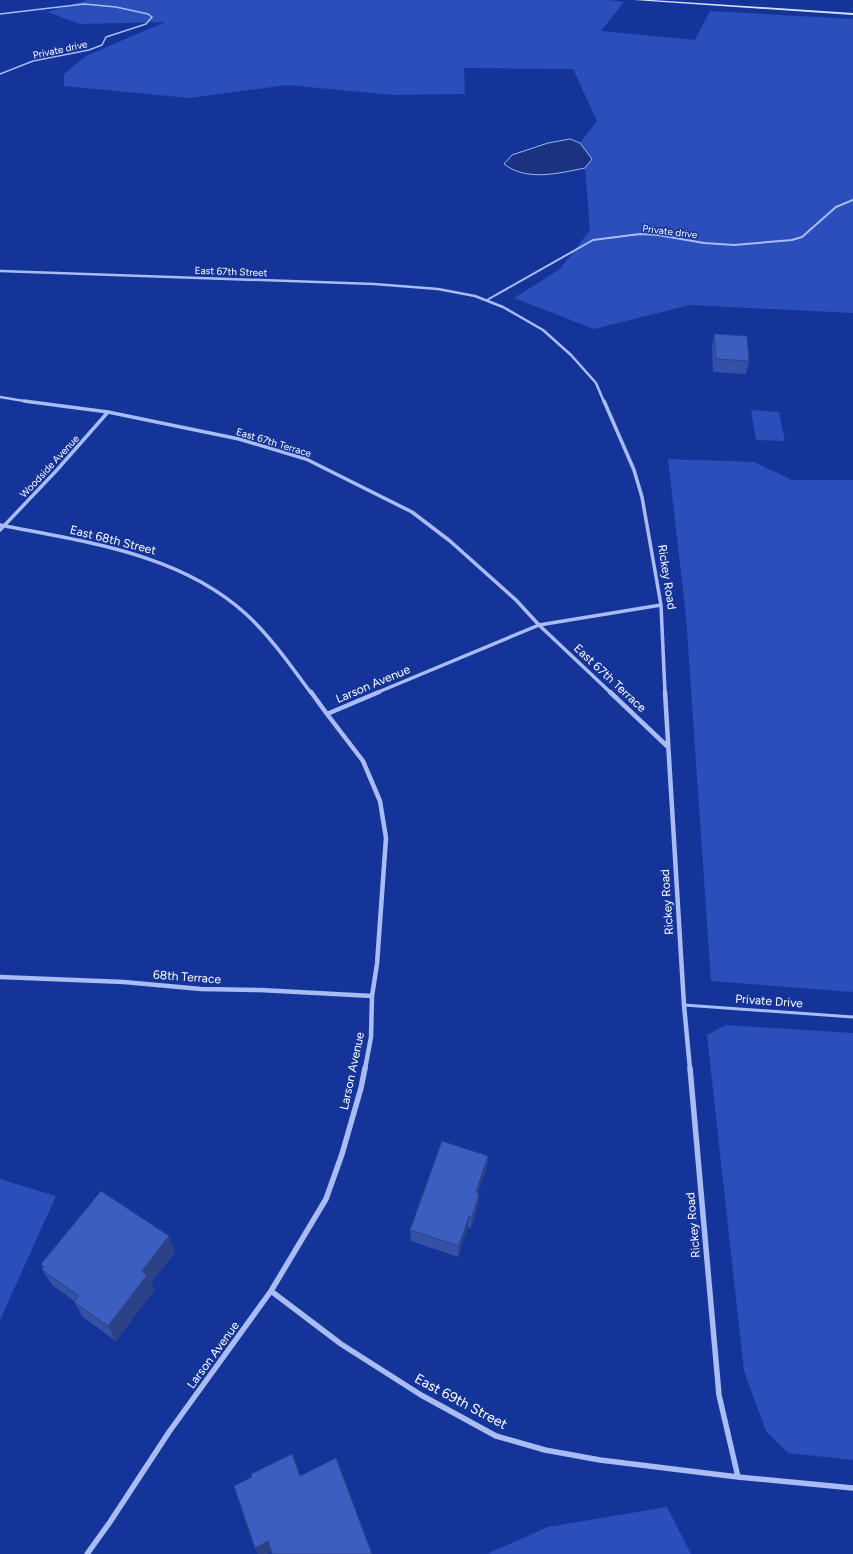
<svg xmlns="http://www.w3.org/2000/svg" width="853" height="1554" font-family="Figtree,sans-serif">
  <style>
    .green { fill: #2b4eba }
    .water { fill: #1b3281; stroke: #9cb3f5 }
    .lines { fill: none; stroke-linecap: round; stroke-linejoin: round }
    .lane-far2 { stroke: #a9bcf3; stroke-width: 1.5 }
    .lane-far1 { stroke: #a9bcf3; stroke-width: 2 }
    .lane { stroke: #a9bcf3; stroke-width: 3 }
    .street-far3 { stroke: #a9bcf3; stroke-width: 2.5 }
    .street-far2 { stroke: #a9bcf3; stroke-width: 3.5 }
    .street-far1 { stroke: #a9bcf3; stroke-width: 4.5 }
    .street { stroke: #a9bcf3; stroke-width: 5.5 }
    .secondary { fill: #d8e1fc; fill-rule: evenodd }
    .wall { fill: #3451a6 }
    .shaded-wall { fill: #2b4287 }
    .building { fill: #3d5ec1; stroke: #2b4287 }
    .labels { text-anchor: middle; stroke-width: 3; stroke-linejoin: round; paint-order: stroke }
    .far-street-label { font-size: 10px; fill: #fff; stroke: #15349a }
    .street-label { font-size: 12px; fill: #fff; stroke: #15349a }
    .near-street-label { font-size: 14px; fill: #fff; stroke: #15349a }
  </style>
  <rect width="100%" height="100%" fill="#15349a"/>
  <!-- green -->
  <path class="green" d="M87,0h522l15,2 -23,29 94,9 15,-29 143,8v294l-163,-8 -96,24 -80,-31 46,-29 30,-39 -5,-62 7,-9 -12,-16 17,-22 -24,-52 -109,-1 1,26 -72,1 -106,-10 -98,13 -125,-12v-12l22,-18 79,-34 -85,2 -33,-12z
    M751,410l28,2 6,29 -29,-1z
    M668,459l86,3 38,18h61v512l-142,-11 -25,-365z
    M726,1025l127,8v427l-65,-7 -22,-22 -22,-60 -37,-336z
    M0,1179l56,17 -56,124z
    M667,1507l24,47h-204l61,-27z"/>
  <!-- water -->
  <path class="water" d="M570,139l10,4 12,16 -7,9c-26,5 -58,14 -81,-4l8,-9 36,-12z"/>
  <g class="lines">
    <!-- lane-far2 -->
    <path class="lane-far2" d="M0,14l84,-10 32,3 32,7 4,3 -6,7 -40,13 -4,8 -13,5 -56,11 -33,13"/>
    <!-- lane-far1 -->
    <path class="lane-far1" d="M487,300l106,-60 47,-6 18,1 46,8 30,2 58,-5 10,-3 34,-30 17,-7"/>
    <!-- lane -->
    <path class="lane" d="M684,1005l169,12"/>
    <!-- street-far3 -->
    <path class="street-far3" d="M0,271l374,13 64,5 37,7 28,11 40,23 28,25 25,28 8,19
      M0,397l30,5"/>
    <!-- street-far2 -->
    <path class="street-far2" d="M24,401l84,11 131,27 67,20 106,53 38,29 66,59 23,25 72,68
      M604,401l30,69 8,27 19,108 4,88
      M0,525c85,17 179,28 246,89 25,23 45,52 65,79
      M0,530l56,-59 52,-59
      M376,693l163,-68 122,-20"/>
    <!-- street-far1 -->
    <path class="street-far1" d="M311,692l16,22
      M610,692l58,55
      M665,692l19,313 6,64
      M0,977l124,5 77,7 59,1 112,6
      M365,1069l6,-32 1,-41 5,-32 9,-126 -6,-37 -17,-40 -36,-47 52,-22"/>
    <!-- street -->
    <path class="street" d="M690,1068l29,327 19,82
      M271,1291l70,53 80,51 75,41 49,14 55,10 138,17 115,11
      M87,1554l23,-32 59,-90 102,-141 55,-92 16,-45 19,-66 4,-20"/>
    <!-- secondary -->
    <path class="secondary" d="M634,0h18l201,13v2z"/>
  </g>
  <!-- wall -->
  <path class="wall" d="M714,334l35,27 -3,13 -33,-2 -1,-25z
    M488,1156l-1,11 -9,26h1l-1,12 -7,23 -3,-1 -10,30 -47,-16 -1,-11z
    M175,1252l-24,31 3,7 -38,51 -33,-24 -9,-15v-1l-22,-16 -10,-15 1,-1 -2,-5z"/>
  <!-- shaded-wall -->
  <path class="shaded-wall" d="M488,1156l-1,11 -12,36 1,-11z
    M479,1193l-1,12 -7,23 1,-11z
    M469,1216l-1,11 -10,30 1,-11z
    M169,1236l6,16 -24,31 3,7 -38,51 -8,-15 34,-55z
    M268,1541l5,10 -6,3h-9l-3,-6z"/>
  <!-- building -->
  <path class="building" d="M714,334l33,2 2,25 -33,-2z
    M442,1141l46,15 -12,36 3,1 -7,24 -3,-1 -10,30 -49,-16z
    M101,1191l68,45 -27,35 5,4 -39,51 -34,-24 5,-6 -37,-26 2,-3 -3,-3z
    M292,1454l8,22 36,-18 36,96h-100l-4,-13 -13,7 -21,-62 18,-9 -1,-3z"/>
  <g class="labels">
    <!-- far-street labels -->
    <g class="far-street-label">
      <text transform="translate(60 49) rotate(-12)" y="4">Private drive</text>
      <text transform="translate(670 231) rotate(7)" y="4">Private drive</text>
      <text transform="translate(231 271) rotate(2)" y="4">East 67th Street</text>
      <text transform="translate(274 442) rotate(17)" y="4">East 67th Terrace</text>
      <text transform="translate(49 466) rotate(-47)" y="4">Woodside Avenue</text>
    </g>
    <!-- street labels -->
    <g class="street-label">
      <text transform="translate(113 540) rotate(14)" y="4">East 68th Street</text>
      <text transform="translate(667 577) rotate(81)" y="4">Rickey Road</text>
      <text transform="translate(610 678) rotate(43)" y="4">East 67th Terrace</text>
      <text transform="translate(373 684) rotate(-23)" y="4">Larson Avenue</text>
      <text transform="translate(667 902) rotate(-94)" y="4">Rickey Road</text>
      <text transform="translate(187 977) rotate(4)" y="4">68th Terrace</text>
      <text transform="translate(769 1001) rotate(4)" y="4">Private Drive</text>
      <text transform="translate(352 1071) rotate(-78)" y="4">Larson Avenue</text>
      <text transform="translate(693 1225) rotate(-95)" y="4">Rickey Road</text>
      <text transform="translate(213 1355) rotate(-54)" y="4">Larson Avenue</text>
    </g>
    <!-- near-street labels -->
    <g class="near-street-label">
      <text transform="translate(461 1401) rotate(28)" y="5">East 69th Street</text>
    </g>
  </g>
</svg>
